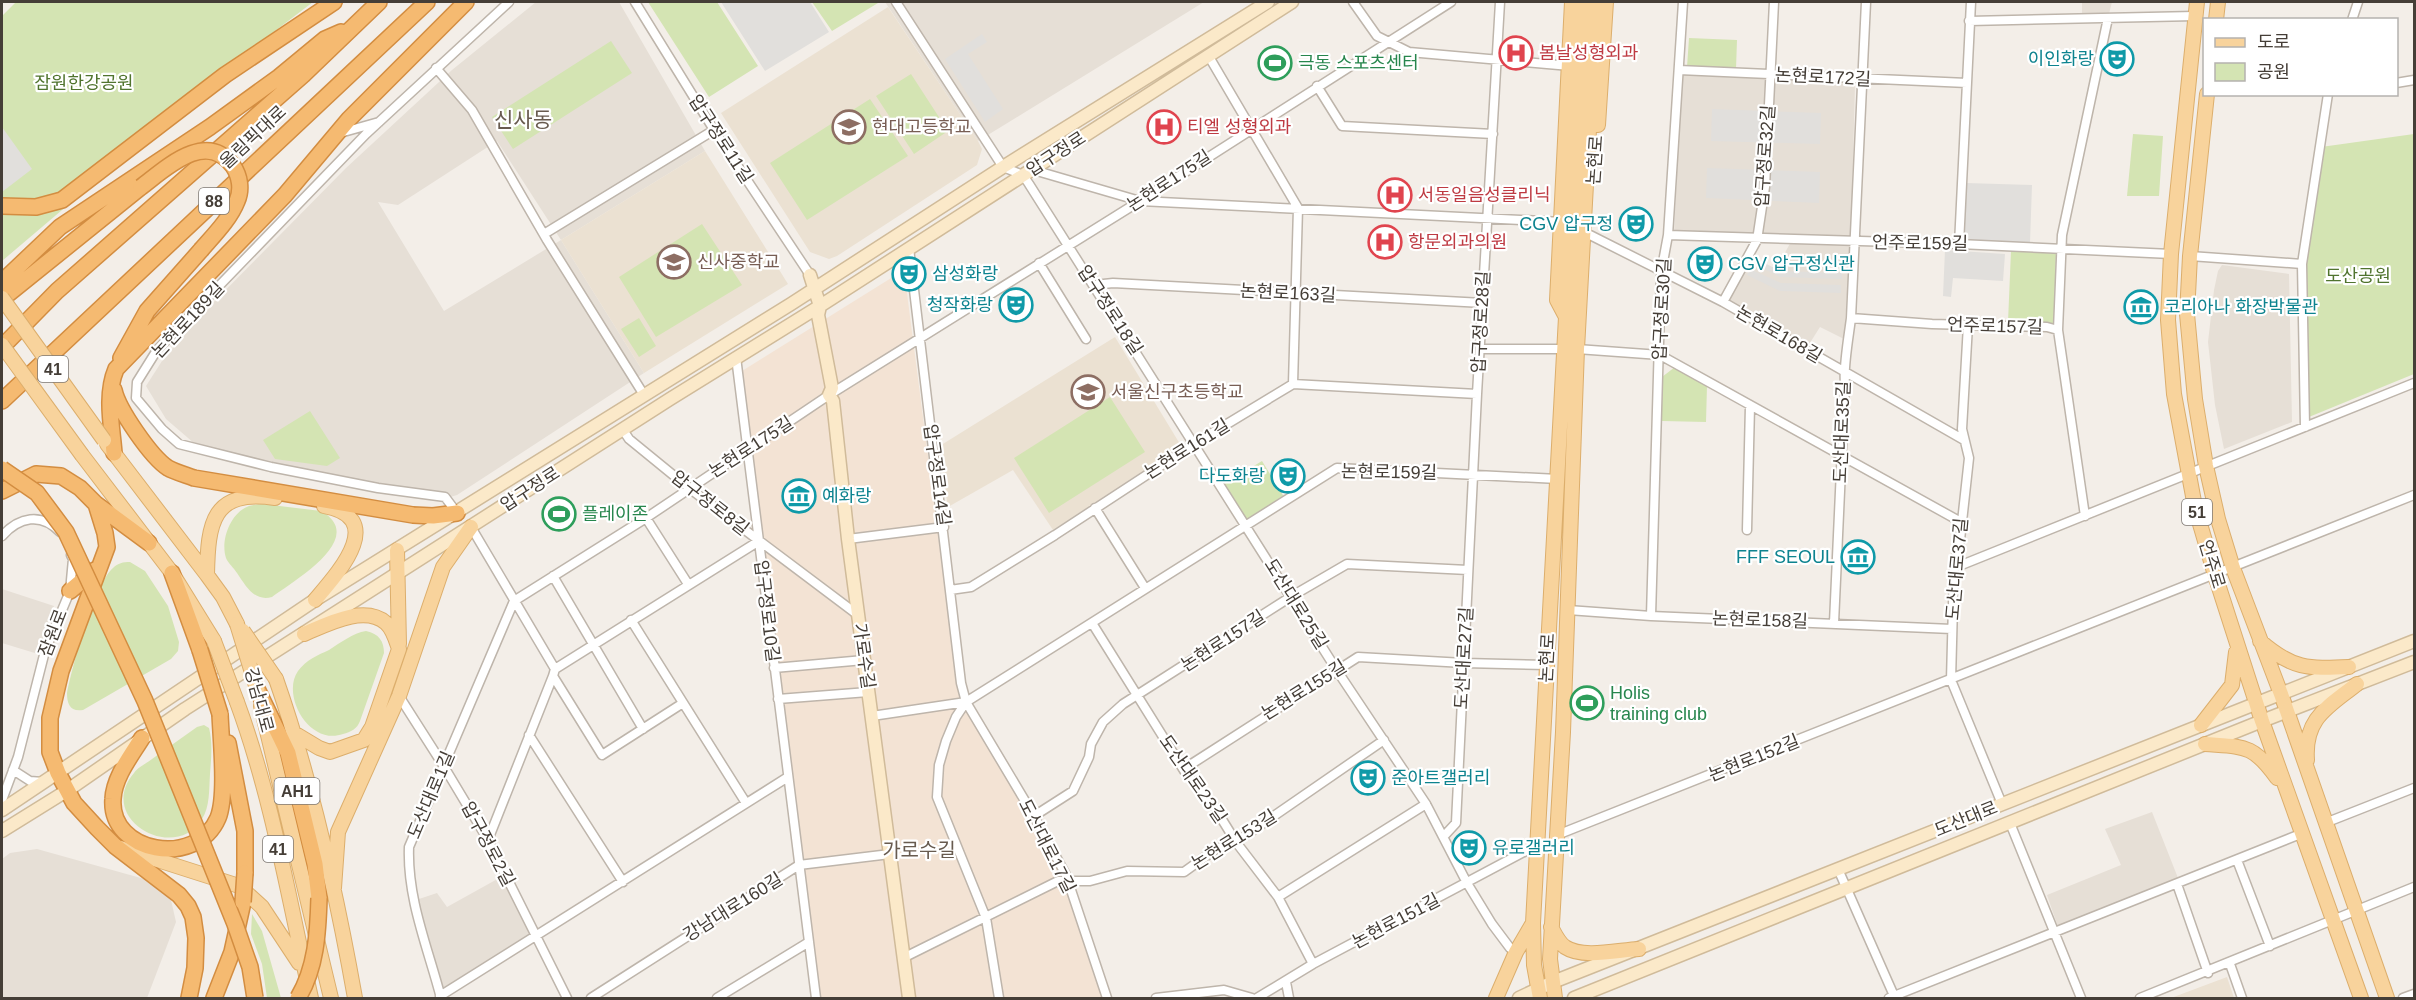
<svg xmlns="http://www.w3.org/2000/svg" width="2416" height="1000" font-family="Helvetica,'Noto Sans KR',sans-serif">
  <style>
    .residential { fill: #e6dfd6; fill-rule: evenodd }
    .commercial { fill: #f3e3d4 }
    .education { fill: #ebe1d2 }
    .green { fill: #d4e4b3 }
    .parking { fill: #e1dfdc }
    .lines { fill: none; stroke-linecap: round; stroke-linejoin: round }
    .street-casing { stroke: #beb5ab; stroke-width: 11 }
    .secondary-casing { stroke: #d0bb9a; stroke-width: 15 }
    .primary-casing { stroke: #dcae6c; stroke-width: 16 }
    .highway-casing { stroke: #d38d41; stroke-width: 18 }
    .street { stroke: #fff; stroke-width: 8 }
    .secondary { stroke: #fbe9c9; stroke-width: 12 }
    .primary { stroke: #f8d39c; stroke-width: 14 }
    .highway { stroke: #f5ba71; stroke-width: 15 }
    .primary-bridge-casing { stroke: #dcae6c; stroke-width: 16; stroke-linecap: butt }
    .highway-bridge-casing { stroke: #d38d41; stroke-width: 18; stroke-linecap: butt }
    .primary-bridge { stroke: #f8d39c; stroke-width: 14 }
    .highway-bridge { stroke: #f5ba71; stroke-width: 15 }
    .labels { text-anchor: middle; stroke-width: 4.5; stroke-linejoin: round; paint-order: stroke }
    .shield { fill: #fff; stroke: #7d7873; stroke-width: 1.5 }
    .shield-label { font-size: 16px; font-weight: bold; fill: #453e37 }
    .health-label { font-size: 18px; fill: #be3a42; stroke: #fff; text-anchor: start }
    .culture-label { font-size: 18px; fill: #0d838f; stroke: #fff; text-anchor: start }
    .leisure-label { font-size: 18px; fill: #27864d; stroke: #fff; text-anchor: start }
    .street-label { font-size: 18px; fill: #453e37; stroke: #fff }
    .park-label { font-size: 18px; fill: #50742e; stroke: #fff }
    .education-label { font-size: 18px; fill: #785e54; stroke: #fff; text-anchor: start }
    .neighbourhood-label { font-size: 20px; fill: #685b4f; stroke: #fff }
    .quarter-label { font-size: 21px; fill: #685b4f; stroke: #fff }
  </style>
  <rect width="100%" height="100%" fill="#f3eee8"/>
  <!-- residential -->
  <path class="residential" d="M536,2h83l86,149 -144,89 83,133 -187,122 -20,6 -158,-33 -84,-24 -29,-25 -20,-33 16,-25 38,-45 146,-148 106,-98zM497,141l64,99 -117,71 -66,-109 20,3z
    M885,2h319l-226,139z
    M2082,2h30l-4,16h-26z
    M1682,72l168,9 5,4 -4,150 -7,104 -24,-12 -12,19 -79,-45 23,-43 24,11 17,-31 -119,-5z
    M2222,265l67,9 3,148 -68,27 -9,-44 -7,-63 6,-52 4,-19z
    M2,589l52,17 -16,48 -36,-11z
    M2152,812l26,66 -120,49 -11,-32 74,-30 -16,-36z
    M37,849l111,31 23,20 5,22 -29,76h-145v-139l8,-6z
    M501,877l30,60 -90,55 -25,-92 21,-7 10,14z"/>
  <!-- commercial -->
  <path class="commercial" d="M904,270l55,427 95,161 52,140h-287l-77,-627z"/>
  <!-- education -->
  <path class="education" d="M888,7l90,134 4,8 -5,16 -140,91 -8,3 -19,-7 -89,-139z
    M705,151l83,133 -144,89 -83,-133z
    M1115,337l68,112 -130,81 -40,-60 -65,37 -10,-60z
    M2227,977l7,21h-63z"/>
  <!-- green -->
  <path class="green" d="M16,2h297l-59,45 -252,214v-245z
    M648,2h69l41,64 -49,31z
    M812,2h65l1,1 -46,28z
    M1689,38l48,2 -1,29 -49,-2z
    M611,41l21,32 -119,76 -21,-32z
    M911,74l37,57 -34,23 -38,-58z
    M870,99l38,57 -101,64 -37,-57z
    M2133,134l30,2 -4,60h-32z
    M2414,134v240l-110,45 -2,-163 19,-109z
    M702,224l40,61 -86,52 -37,-60z
    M2011,251l45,2 -2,71 -46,-2z
    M639,318l17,28 -17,11 -18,-28z
    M1675,367l32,19 -1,36 -44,-1v-44z
    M1110,397l35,55 -96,61 -35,-55z
    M310,411l30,47 -13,8 -52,-7 -12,-19z
    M1262,461l22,36 -40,24 -22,-36z
    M263,504l58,7c48,27 -28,70 -49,86 -18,5 -26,-11 -35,-24 -3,-5 -9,-10 -11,-15 -6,-18 5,-46 23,-52 4,-1 9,-2 14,-2z
    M130,562l15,9 23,35 11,36 -1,9 -7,8 -88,51c-13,2 -16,-6 -16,-17 6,-28 26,-107 46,-125 5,-5 10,-6 17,-6z
    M366,631c13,3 18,10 18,22l-24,68c-3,8 -9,11 -17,13 -34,12 -62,-39 -45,-63 8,-11 20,-16 31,-21 11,-7 24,-17 37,-19z
    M204,725l5,3c4,15 2,32 1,46 -1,15 0,33 -8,45 -27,45 -107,0 -68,-46 4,-6 13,-10 18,-14 15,-11 30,-21 45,-32z
    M252,914l10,17 19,67h-14l-5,-34 -11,-30z"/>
  <!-- parking -->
  <path class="parking" d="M721,2h89l19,30 -64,39z
    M982,34l5,8 -19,12 35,55 -18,13 -40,-63z
    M1712,109l109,4 -1,31 -109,-3z
    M2,127l30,42 -30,23z
    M1707,168l113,4 -1,31 -113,-5z
    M1966,183l66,2 -2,58 -66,-2z
    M1945,250l60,4 -2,27 -50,-3 -2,19 -8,-1z
    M1755,258l25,13 62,2v6l-62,-2 -28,-14z
    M1750,269l31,14 60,2v8l-61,-2 -33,-16z"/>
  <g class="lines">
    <!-- street casing -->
    <g class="street-casing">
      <path id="street" d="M635,2l84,136 91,137
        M896,2l107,165
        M1353,2l24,34 32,16 161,14
        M2352,20l6,-18
        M1969,21l226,-5
        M1208,55l90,153 -5,176
        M436,68l36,42 75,130 97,155
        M1679,70l288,13
        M2396,83l18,-3
        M1317,86l25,40 151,8
        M340,133l39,-11
        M1003,167l20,8 6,9 307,485 90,135 41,79 25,41 18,24 6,4
        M1030,169l110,32 422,21
        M544,234l170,-104
        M1590,235l133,67 241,138
        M1668,235l291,9 212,10
        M1959,244l12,-242
        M909,248l52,435 5,19 68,114 32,59 41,123
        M2190,256l112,8
        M1039,263l47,76
        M1094,285l19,-2 370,20
        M1723,302l34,-62 8,-53 9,-185
        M1851,318l81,6 115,3 11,3
        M1968,325l-6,104 7,29 -9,82 -6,28 -3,112 51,124
        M1481,349h84
        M1577,349l83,6 301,167
        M736,357l80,641
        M2305,427l-3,-163 26,-170
        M623,430l6,9 60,49 169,127
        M1095,508l50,80
        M457,513l-12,-16 -67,-9 -107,-21 -92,-23 -17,-15 -26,-31 1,-16 20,-32 209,-216 143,-132
        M2085,516l-27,-186 4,-95 46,-217
        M646,518l42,66
        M471,527l84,142 -2,7 49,79 81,-52
        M1747,530l3,-124
        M2,536c17,-19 39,-24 58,-4
        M848,539l96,-12
        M1954,568l460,-185
        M553,576l90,153
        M950,590l21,-3 84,-52 139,-91 99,-60 184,10
        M1568,610l83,6 301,13
        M1651,616l10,-343 7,-38 15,-233
        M631,620l115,183
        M1092,623l93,149 28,33 23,37 42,55 35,67
        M1834,623l11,-241c-2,-14 4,-47 6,-64l15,-316
        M774,668l90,-8
        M555,669l204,-128
        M399,696l44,69 45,75 79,158
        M778,699l90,-7
        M966,702l-10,15 -10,24 -7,24 -2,32 49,121 13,80
        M872,716l94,-14 371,-234 221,11
        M529,735l94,147
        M13,770l17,11 13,1
        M1185,772l8,-9 165,-106 106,6 83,2
        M2,800l16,-43 27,-106 25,-60 3,-32 -2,-4
        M1034,816l39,-25 16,-34 2,-13 12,-22 20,-18 169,-108 55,-32 121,6
        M2010,823l71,175
        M2325,823l89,-35
        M1557,835l857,-340
        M1444,836l12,-13 21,-429 23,-392
        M488,840l65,-164
        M2237,860l33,86
        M1838,869l57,129
        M2177,884l31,89
        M1278,897l148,-93
        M903,958l155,-77h32l37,-10 57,1 32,-23 20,-7 148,-102
        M2230,964l12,34
        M1286,982l3,16
        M440,996l348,-219
        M441,998c-13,-50 -34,-99 -32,-151l105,-246 132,-83 183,-123 311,-194 311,-199
        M591,998l208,-133 91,-11
        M717,998l92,-56
        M1156,998l68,-8 28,8
        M1257,998l56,-34 224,-119
        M1889,998l414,-165
        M2140,998l274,-111
        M2403,998l11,-4"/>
    </g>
    <!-- secondary casing -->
    <g class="secondary-casing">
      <path id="secondary" d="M810,275l10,31 -2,9 14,73 -3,7 4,6 15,138 61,459
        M2,810l313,-210 476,-296 212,-137 265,-165
        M2,831l66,-41 117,-81 485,-310 150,-93 472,-304
        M1519,998l34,-16 861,-341
        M1574,998l688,-277 152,-59"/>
    </g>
    <!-- primary casing -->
    <g class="primary-casing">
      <path id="primary" d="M2197,2l-26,252 -3,66 6,74 21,113 20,68 47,146 99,277
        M2216,20l2,-18
        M2207,94l-17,162 -3,58 8,85 11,67 12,53 15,49 48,126 106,304
        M1598,125l8,-123
        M1566,317l-9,-17 15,-298
        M107,444l100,131 16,22 14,27
        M82,455l90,118 42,68
        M397,550l2,94
        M207,575c1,-52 5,-86 68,-77
        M315,600c22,-26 74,-82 9,-94
        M2260,641c32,28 48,28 89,26
        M276,679c36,103 60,212 79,319
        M237,702c35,95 52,198 74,296
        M261,706l70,292
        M2201,725l31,-40 4,-33
        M294,733l25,15 11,4 34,-12 8,-13 27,-78c-3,-9 -6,-20 -13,-26 -22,-19 -60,2 -82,11
        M2205,744c39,3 48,0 72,34
        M2307,760c-3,-42 21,-53 50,-76
        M120,848l119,38 23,21 37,56
        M334,888l4,-56 61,-136 44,-129 28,-40
        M1551,927c4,7 7,15 14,20 18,12 53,3 74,2
        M1496,998l20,-46 17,-29
        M1540,998l-6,-33 -1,-42 33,-606 8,-95 4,-126 7,-94
        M1555,998l-5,-39 13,-227 14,-383 19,-347"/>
    </g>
    <!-- highway casing -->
    <g class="highway-casing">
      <path id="highway" d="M2,206l34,1 26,-7 163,-125 109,-73
        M2,282l58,-55 150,-100 69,-50 46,-38 16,-7
        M2,299l139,-112
        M2,347l55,-56 246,-216 76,-73
        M121,358l26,-47 54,-61
        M114,390c4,19 37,67 54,78 7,4 18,7 26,10l219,37 20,1 24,-3
        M2,401l425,-399
        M114,453c-2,-26 -9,-58 2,-84l169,-174 64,-76 117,-117
        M2,491l34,-17 25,2 19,12 16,16 53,39
        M96,504l9,29 2,14 -46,124 -11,47v34l8,21 16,30 23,25 18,18 64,49 9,11 5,11 3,21 -1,30 -6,30
        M172,573l28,77
        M70,591l25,-21
        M257,689l31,64 27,111 4,34
        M142,738c-11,18 -28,39 -29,61 -4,54 83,70 105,19 9,-22 3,-78 2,-104
        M228,743l17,88v42
        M214,998l18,-46 11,-50"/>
    </g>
    <!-- street -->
    <use href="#street" class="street"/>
    <!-- secondary -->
    <use href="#secondary" class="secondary"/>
    <!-- primary -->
    <use href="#primary" class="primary"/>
    <!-- highway -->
    <use href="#highway" class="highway"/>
    <!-- primary-bridge casing -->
    <g class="primary-bridge-casing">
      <path id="primary-bridge" d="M2,298l102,142
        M2,345l80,110
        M237,624l20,65
        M243,631l33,48
        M214,641l23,61"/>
    </g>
    <!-- highway-bridge casing -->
    <g class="highway-bridge-casing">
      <path id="highway-bridge" d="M141,187c24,-18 65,-58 92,-21 7,10 9,24 4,35 -7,18 -23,34 -36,49
        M2,469l35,24 29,39 79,169 90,223 15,43 5,31
        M200,650l20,64
        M243,902l2,-29
        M298,998c18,-30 20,-65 21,-100"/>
    </g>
    <!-- primary-bridge -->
    <use href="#primary-bridge" class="primary-bridge"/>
    <!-- highway-bridge -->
    <use href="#highway-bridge" class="highway-bridge"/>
  </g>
  <!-- icons -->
  <defs>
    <g id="hospital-ring" transform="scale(1.725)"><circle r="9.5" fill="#fff" stroke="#e0444e" stroke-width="1.5"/><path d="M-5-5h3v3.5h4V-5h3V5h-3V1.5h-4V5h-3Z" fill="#e0444e"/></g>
    <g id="theatre-ring" transform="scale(1.725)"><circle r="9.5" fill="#fff" stroke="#0f9aa8" stroke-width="1.5"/><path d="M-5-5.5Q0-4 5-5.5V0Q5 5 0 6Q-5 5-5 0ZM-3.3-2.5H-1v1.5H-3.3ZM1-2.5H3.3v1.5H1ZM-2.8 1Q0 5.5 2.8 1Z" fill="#0f9aa8"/></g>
    <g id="stadium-ring" transform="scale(1.725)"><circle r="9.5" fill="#fff" stroke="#2e9e5b" stroke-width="1.5"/><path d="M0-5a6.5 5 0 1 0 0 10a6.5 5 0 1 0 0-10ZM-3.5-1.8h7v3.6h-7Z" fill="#2e9e5b"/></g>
    <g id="school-ring" transform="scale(1.725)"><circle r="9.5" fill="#fff" stroke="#8d6e63" stroke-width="1.5"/><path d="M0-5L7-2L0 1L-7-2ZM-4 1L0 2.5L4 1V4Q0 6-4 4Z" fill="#8d6e63"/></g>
    <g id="museum-ring" transform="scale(1.725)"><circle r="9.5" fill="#fff" stroke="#0f9aa8" stroke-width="1.5"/><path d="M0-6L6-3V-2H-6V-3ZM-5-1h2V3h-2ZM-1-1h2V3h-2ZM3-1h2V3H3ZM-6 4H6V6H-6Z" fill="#0f9aa8"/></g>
  </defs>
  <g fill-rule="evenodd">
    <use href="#hospital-ring" x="1516" y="53"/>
    <use href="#theatre-ring" x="2117" y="59"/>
    <use href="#stadium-ring" x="1275" y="63"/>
    <use href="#school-ring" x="849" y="127"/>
    <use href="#hospital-ring" x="1164" y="127"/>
    <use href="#hospital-ring" x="1395" y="195"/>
    <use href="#theatre-ring" x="1636" y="224"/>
    <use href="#hospital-ring" x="1385" y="242"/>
    <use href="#school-ring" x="674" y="262"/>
    <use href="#theatre-ring" x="1705" y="264"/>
    <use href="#theatre-ring" x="909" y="274"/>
    <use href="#theatre-ring" x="1016" y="305"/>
    <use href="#museum-ring" x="2141" y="307"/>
    <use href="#school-ring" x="1088" y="392"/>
    <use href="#theatre-ring" x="1288" y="476"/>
    <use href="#museum-ring" x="799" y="496"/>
    <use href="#stadium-ring" x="559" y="514"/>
    <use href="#museum-ring" x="1858" y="557"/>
    <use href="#stadium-ring" x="1587" y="703"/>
    <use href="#theatre-ring" x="1368" y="778"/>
    <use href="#theatre-ring" x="1469" y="848"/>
  </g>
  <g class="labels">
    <!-- shield labels -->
    <g class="shield">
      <rect x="199" y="188" width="30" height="26" rx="4.5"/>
      <rect x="38" y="356" width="30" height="26" rx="4.5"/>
      <rect x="2182" y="499" width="30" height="26" rx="4.5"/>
      <rect x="274.5" y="778" width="45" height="26" rx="4.5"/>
      <rect x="263" y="836" width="30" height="26" rx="4.5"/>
    </g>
    <g class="shield-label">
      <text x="214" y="207">88</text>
      <text x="53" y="375">41</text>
      <text x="2197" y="518">51</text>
      <text x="297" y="797">AH1</text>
      <text x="278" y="855">41</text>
    </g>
    <!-- health labels -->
    <g class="health-label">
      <text x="1539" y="59">봄날성형외과</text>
      <text x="1187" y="133">티엘 성형외과</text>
      <text x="1418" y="201">서동일음성클리닉</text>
      <text x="1408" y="248">항문외과의원</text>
    </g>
    <!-- culture labels -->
    <g class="culture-label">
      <text x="2094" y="65" text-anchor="end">이인화랑</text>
      <text x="1613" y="230" text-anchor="end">CGV 압구정</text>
      <text x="1728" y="270">CGV 압구정신관</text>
      <text x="932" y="280">삼성화랑</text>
      <text x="993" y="311" text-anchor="end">청작화랑</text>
      <text x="2164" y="313">코리아나 화장박물관</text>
      <text x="1265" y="482" text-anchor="end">다도화랑</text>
      <text x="822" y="502">예화랑</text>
      <text x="1835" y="563" text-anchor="end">FFF SEOUL</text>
      <text x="1391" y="784">준아트갤러리</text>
      <text x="1492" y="854">유로갤러리</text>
    </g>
    <!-- leisure labels -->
    <g class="leisure-label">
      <text x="1298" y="69">극동 스포츠센터</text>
      <text x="582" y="520">플레이존</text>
      <text x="1610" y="699">Holis<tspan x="1610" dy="21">training club</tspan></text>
    </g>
    <!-- street labels -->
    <g class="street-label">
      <text transform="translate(1823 77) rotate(3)" y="6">논현로172길</text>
      <text transform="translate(253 137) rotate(-43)" y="6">올림픽대로</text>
      <text transform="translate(721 139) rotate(57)" y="6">압구정로11길</text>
      <text transform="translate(1056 154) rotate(-33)" y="6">압구정로</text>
      <text transform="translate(1765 156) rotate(-86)" y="6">압구정로32길</text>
      <text transform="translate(1595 160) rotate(-86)" y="6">논현로</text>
      <text transform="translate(1169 181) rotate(-33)" y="6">논현로175길</text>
      <text transform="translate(1920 243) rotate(1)" y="6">언주로159길</text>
      <text transform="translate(1288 293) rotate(3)" y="6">논현로163길</text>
      <text transform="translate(1662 309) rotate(-87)" y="6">압구정로30길</text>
      <text transform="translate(1110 310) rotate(57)" y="6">압구정로18길</text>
      <text transform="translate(188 320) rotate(-47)" y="6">논현로189길</text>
      <text transform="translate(1481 322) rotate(-87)" y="6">압구정로28길</text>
      <text transform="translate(1995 326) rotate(2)" y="6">언주로157길</text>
      <text transform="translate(1779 334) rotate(30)" y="6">논현로168길</text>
      <text transform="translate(1842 432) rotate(-88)" y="6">도산대로35길</text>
      <text transform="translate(751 447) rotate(-33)" y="6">논현로175길</text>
      <text transform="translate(1187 449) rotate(-32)" y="6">논현로161길</text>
      <text transform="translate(1389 472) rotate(1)" y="6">논현로159길</text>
      <text transform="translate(937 475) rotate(82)" y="6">압구정로14길</text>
      <text transform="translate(530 489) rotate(-33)" y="6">압구정로</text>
      <text transform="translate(710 503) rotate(38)" y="6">압구정로8길</text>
      <text transform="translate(2212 564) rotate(73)" y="6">언주로</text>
      <text transform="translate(1957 569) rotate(-85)" y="6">도산대로37길</text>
      <text transform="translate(1296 604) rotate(58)" y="6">도산대로25길</text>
      <text transform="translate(767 611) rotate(83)" y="6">압구정로10길</text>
      <text transform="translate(1760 620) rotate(2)" y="6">논현로158길</text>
      <text transform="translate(53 633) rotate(-69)" y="6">잠원로</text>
      <text transform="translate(1223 641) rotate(-33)" y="6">논현로157길</text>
      <text transform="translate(864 656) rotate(82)" y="6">가로수길</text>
      <text transform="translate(1464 658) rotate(-87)" y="6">도산대로27길</text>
      <text transform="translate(1547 658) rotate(-87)" y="6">논현로</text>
      <text transform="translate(1304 690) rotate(-32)" y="6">논현로155길</text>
      <text transform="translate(259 700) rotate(75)" y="6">강남대로</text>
      <text transform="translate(1754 758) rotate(-22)" y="6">논현로152길</text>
      <text transform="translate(1193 779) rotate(55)" y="6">도산대로23길</text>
      <text transform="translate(431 795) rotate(-67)" y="6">도산대로1길</text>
      <text transform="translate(1966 819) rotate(-22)" y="6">도산대로</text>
      <text transform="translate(1234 840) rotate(-32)" y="6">논현로153길</text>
      <text transform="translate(488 844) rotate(62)" y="6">압구정로2길</text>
      <text transform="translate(1047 846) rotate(63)" y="6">도산대로17길</text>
      <text transform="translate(733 907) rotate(-32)" y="6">강남대로160길</text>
      <text transform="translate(1396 921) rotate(-28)" y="6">논현로151길</text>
    </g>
    <!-- park labels -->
    <g class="park-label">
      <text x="84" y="89">잠원한강공원</text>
      <text x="2358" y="282">도산공원</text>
    </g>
    <!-- education labels -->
    <g class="education-label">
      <text x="872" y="133">현대고등학교</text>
      <text x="697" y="268">신사중학교</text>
      <text x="1111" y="398">서울신구초등학교</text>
    </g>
    <!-- neighbourhood labels -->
    <g class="neighbourhood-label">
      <text x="919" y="857">가로수길</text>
    </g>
    <!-- quarter labels -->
    <g class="quarter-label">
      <text x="523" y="127">신사동</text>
    </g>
  </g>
  <!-- border -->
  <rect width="2416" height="1000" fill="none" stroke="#453e37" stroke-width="6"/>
  <!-- legend -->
  <rect x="2203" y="18" width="195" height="78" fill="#ffffff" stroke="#b5b2af" stroke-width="1.5"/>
  <rect x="2215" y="38" width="30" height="9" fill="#f8d39c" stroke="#b5b2af" stroke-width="1.5"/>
  <text x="2257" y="48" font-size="18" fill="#453e37">도로</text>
  <rect x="2215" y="63" width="30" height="18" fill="#d4e4b3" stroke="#b5b2af" stroke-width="1.5"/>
  <text x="2257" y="78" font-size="18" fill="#453e37">공원</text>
</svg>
